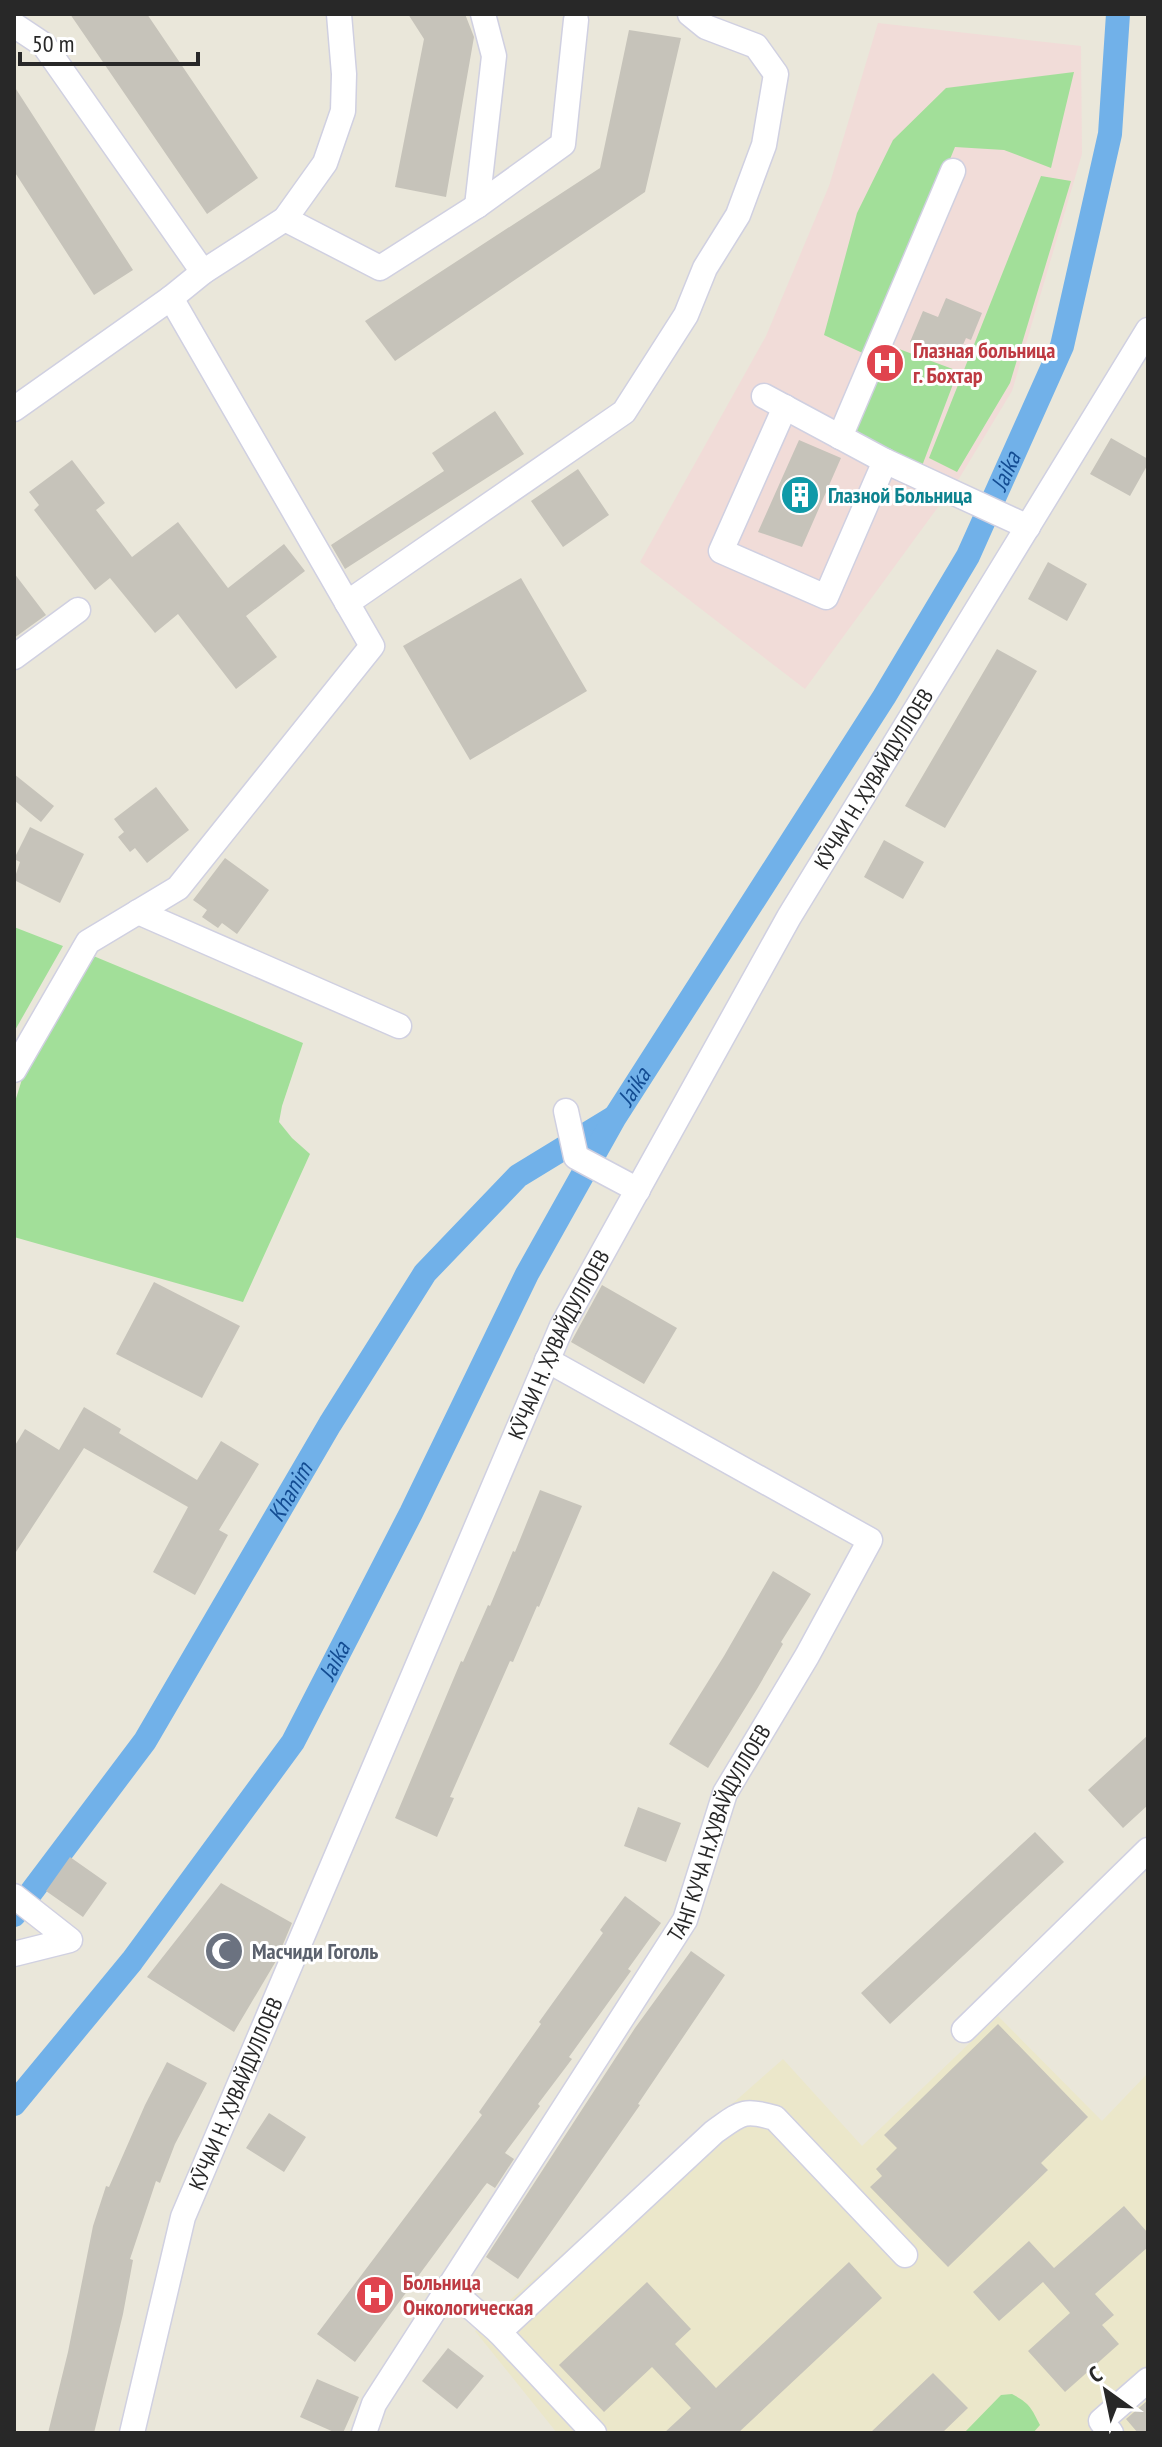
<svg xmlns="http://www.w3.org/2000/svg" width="1162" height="2447" font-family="'PT Sans Narrow',sans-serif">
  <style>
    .education { fill: #ebe7ca }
    .medical { fill: #f1dcd8 }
    .green { fill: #a2df99 }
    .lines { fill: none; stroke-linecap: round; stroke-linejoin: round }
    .canal { stroke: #71b1e9; stroke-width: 24 }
    .building { fill: #c6c3ba }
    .minor-casing { stroke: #d0d0e1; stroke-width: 27 }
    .minor { stroke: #fff; stroke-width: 24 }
    .labels { text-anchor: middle; stroke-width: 6; stroke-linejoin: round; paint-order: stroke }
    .health-label { font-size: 22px; font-weight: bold; fill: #be3a42; stroke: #fff; text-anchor: start }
    .culture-label { font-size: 22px; font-weight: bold; fill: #0d838f; stroke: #fff; text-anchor: start }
    .street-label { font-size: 22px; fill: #282828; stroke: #fff }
    .worship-label { font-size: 22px; font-weight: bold; fill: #5b616d; stroke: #fff; text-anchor: start }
    .water-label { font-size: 24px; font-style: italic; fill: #134c92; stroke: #fff }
  </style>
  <rect width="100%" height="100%" fill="#eae7da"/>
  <!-- education -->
  <path class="education" d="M998,2016l104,105 46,-48v360h-591l-82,-102 308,-272 79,87z"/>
  <!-- medical -->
  <path class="medical" d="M878,23l203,23 1,108 -70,237 -52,86 -155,212 -165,-127 126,-226 63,-150z"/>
  <!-- green -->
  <path class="green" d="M1074,72l-23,96 -47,-18 -49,-3 -86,209 -45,-21 33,-122 36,-73 53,-52z
    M1041,176l30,5 -61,202 -53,89 -28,-14z
    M891,346l67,25 -36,95 -67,-33z
    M14,927l49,19 -49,86z
    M91,955l212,88 -21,63 -3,16 13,16 18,16 -67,148 -229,-65v-132l9,-29z
    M1012,2394c17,9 19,13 28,31l-7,8h-69l37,-38z"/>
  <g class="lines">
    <!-- canal -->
    <g class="canal">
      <path id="s1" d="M14,1915l131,-174 185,-317 95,-151 93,-97 95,-58"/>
      <path id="s2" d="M14,2104l118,-143 161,-219 118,-229 116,-239 88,-157 269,-420 84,-141 94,-210 48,-212 8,-120"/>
    </g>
  </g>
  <!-- building -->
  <path class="building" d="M70,14h77l111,164 -51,36z
    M408,14h57l9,23 -28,160 -51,-10 29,-148z
    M629,30l52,8 -36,154 -250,169 -30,-40 235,-153z
    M14,86l119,184 -39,25 -80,-124z
    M946,298l36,15 -11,27 -5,-2 -10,23 -46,-19 13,-31 15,6z
    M495,411l29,43 -179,115 -14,-24 113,-74 -12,-18z
    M1111,438l37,21v5l-18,32 -40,-22z
    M799,440l42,18 -39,89 -44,-15z
    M72,460l33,43 -9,7 36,47 46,-35 50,66 56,-44 21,27 -59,45 31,41 -41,32 -58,-75 -23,19 -45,-55 -15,12 -61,-80 5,-5 -10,-13z
    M578,469l31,46 -46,32 -32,-46z
    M1048,562l39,22 -20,37 -39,-22z
    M14,573l32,42 -32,23z
    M521,578l66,113 -117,69 -67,-114z
    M997,649l40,22 -92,157 -40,-22z
    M14,774l40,32 -13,16 -27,-22z
    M156,787l33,43 -42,33 -12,-15 -5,4 -12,-15 6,-5 -10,-13z
    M30,827l54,27 -24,49 -46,-23 6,-18 -6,-3z
    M884,840l40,22 -21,37 -39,-22z
    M225,858l44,32 -32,44 -15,-11 -4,5 -16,-11 5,-7 -14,-10z
    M154,1282l86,44 -38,72 -86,-44z
    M602,1285l75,43 -33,56 -73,-42z
    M84,1407l37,22 -2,4 78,47 24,-39 38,23 -40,66 9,5 -33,60 -42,-23 35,-65 -104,-59 -70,107v-108l11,-18 34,21z
    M540,1490l42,16 -43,101 -2,-1 -24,56 -3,-1 -60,136 4,1 -17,39 -42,-19 66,-157 2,1 25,-57 2,1 23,-55 2,1z
    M773,1571l38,23 -30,48 2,2 -26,45 -49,79 -39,-24 55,-88z
    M1148,1735v70l-25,23 -35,-38z
    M638,1807l43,16 -15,39 -42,-16z
    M1035,1832l29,30 -174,162 -29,-31z
    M70,1857l37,26 -24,34 -37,-26z
    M221,1883l71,40 -16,38 -42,71 -87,-55z
    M625,1896l36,27 -33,46 3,2 -62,86 3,2 -34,45 2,2 -35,47 9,6 -19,29 -8,-5 -4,5 -128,174 -38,-28 165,-219 -3,-3 62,-88 -2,-2 64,-89 -3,-3z
    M691,1951l34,24 -87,129 2,1 -122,174 -32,-22 149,-229z
    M998,2024l90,93 -47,46 7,7 -100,97 -78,-80 12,-11 -6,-7 21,-21 -13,-13z
    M167,2062l40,21 -32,61 -15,39 -4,-2 -26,78 3,1 -10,54 -29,119h-46l20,-81 25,-126 13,-40 3,1 36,-82z
    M269,2113l37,24 -22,35 -38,-24z
    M1124,2206l24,27v14l-53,47 19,21 -12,10 17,19 -54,48 -37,-41 42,-38 -27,-31 -44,39 -26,-29 56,-51 25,27z
    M849,2262l33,36 -144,135h-74l27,-25 -39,-41 -48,45 -45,-47 88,-83 44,47 -16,15 41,44z
    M448,2348l36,28 -27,33 -35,-28z
    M933,2373l35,35 -26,25h-72z
    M317,2379l42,18 -16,36h-7l-36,-16z
    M1148,2400v33h-10l-12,-14z"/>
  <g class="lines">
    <!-- minor casing -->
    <g class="minor-casing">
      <g id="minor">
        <path d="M14,25l30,20 159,227"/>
        <path d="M477,206l17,-150 -11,-42"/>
        <path d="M285,219l95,49 97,-62 86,-62 13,-124"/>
        <path d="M764,396l121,65 143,66"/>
        <path d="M785,407l-64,144 105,46 59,-136"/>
        <path d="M14,409l157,-111 32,-26 82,-53 40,-56 18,-52 1,-37 -5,-60"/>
        <path d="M840,437l113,-266"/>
        <path d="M347,603l277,-191 62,-97 19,-47 33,-53 26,-70 12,-71 -20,-28 -50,-19 -16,-13"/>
        <path d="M14,657l64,-47"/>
        <path d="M138,912l261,114"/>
        <path d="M14,1070l74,-128 90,-54 194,-242 -201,-348"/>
        <path d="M566,1111l10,46 62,33"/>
        <path d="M14,1896l56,44 -56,14"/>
        <path d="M964,2030l184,-180"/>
        <path d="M448,2287l51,45 95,101"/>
        <path d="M499,2332l215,-200c26,-18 28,-24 61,-14l130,137"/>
        <path id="s3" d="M132,2433l51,-216 379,-891 227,-409 359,-587"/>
        <path id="s4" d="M364,2433l10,-29 311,-484 40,-127 82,-137 63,-116 -323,-180"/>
        <path d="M1111,2433l-10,-12 47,-41"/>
      </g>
    </g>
    <!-- minor -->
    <use href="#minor" class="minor"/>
  </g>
  <!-- icons -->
  <defs>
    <g id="hospital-disc" transform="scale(2)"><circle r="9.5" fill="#e0444e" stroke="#fff"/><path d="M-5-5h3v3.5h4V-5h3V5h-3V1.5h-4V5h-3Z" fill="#fff"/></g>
    <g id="building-disc" transform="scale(2)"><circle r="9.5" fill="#0f9aa8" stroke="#fff"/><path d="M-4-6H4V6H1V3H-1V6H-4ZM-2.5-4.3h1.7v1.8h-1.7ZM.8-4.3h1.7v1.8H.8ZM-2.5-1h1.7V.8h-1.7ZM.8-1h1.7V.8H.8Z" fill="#fff"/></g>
    <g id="mosque-disc" transform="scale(2)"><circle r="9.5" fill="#6b7280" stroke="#fff"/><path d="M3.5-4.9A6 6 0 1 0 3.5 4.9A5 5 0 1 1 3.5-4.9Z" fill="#fff"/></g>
  </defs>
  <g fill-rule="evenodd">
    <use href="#hospital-disc" x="885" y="363"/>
    <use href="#building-disc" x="800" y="495"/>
    <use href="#mosque-disc" x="224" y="1951"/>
    <use href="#hospital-disc" x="375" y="2295"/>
  </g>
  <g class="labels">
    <!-- health labels -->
    <g class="health-label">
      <text x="913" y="358">Глазная больница<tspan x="913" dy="25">г. Бохтар</tspan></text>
      <text x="403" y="2290">Больница<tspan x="403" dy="25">Онкологическая</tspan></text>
    </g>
    <!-- culture labels -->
    <g class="culture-label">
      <text x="828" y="503">Глазной Больница</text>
    </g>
    <!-- street labels -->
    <g class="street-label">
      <text dy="8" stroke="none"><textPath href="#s3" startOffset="1820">КӮЧАИ Н. ҲУВАЙДУЛЛОЕВ</textPath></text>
      <text dy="8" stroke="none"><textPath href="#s3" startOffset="1172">КӮЧАИ Н. ҲУВАЙДУЛЛОЕВ</textPath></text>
      <text dy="8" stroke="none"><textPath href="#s4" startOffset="700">ТАНГ КУЧА Н.ҲУВАЙДУЛЛОЕВ</textPath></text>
      <text dy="8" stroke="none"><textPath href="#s3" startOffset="356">КӮЧАИ Н. ҲУВАЙДУЛЛОЕВ</textPath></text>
    </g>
    <!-- worship labels -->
    <g class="worship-label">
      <text x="252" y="1959">Масчиди Гоголь</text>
    </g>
    <!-- water labels -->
    <g class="water-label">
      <text dy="8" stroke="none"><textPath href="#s2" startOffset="1916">Jaika</textPath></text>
      <text dy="8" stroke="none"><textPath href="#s2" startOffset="1196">Jaika</textPath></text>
      <text dy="8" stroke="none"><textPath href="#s1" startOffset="506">Khanim</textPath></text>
      <text dy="8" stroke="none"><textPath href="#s2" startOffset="548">Jaika</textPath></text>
    </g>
  </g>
  <!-- border -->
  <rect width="1162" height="2447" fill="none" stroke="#282828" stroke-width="32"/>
  <!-- north arrow -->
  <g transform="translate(1106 2391) rotate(327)" stroke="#ffffff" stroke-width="6" paint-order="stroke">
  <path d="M0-6L14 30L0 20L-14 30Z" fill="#282828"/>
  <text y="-12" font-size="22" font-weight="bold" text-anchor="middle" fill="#282828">С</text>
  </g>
  <!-- scale -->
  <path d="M20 52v12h178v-12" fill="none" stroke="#282828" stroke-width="4"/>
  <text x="32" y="52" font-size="24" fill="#282828" stroke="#ffffff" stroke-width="6" paint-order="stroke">50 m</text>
</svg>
